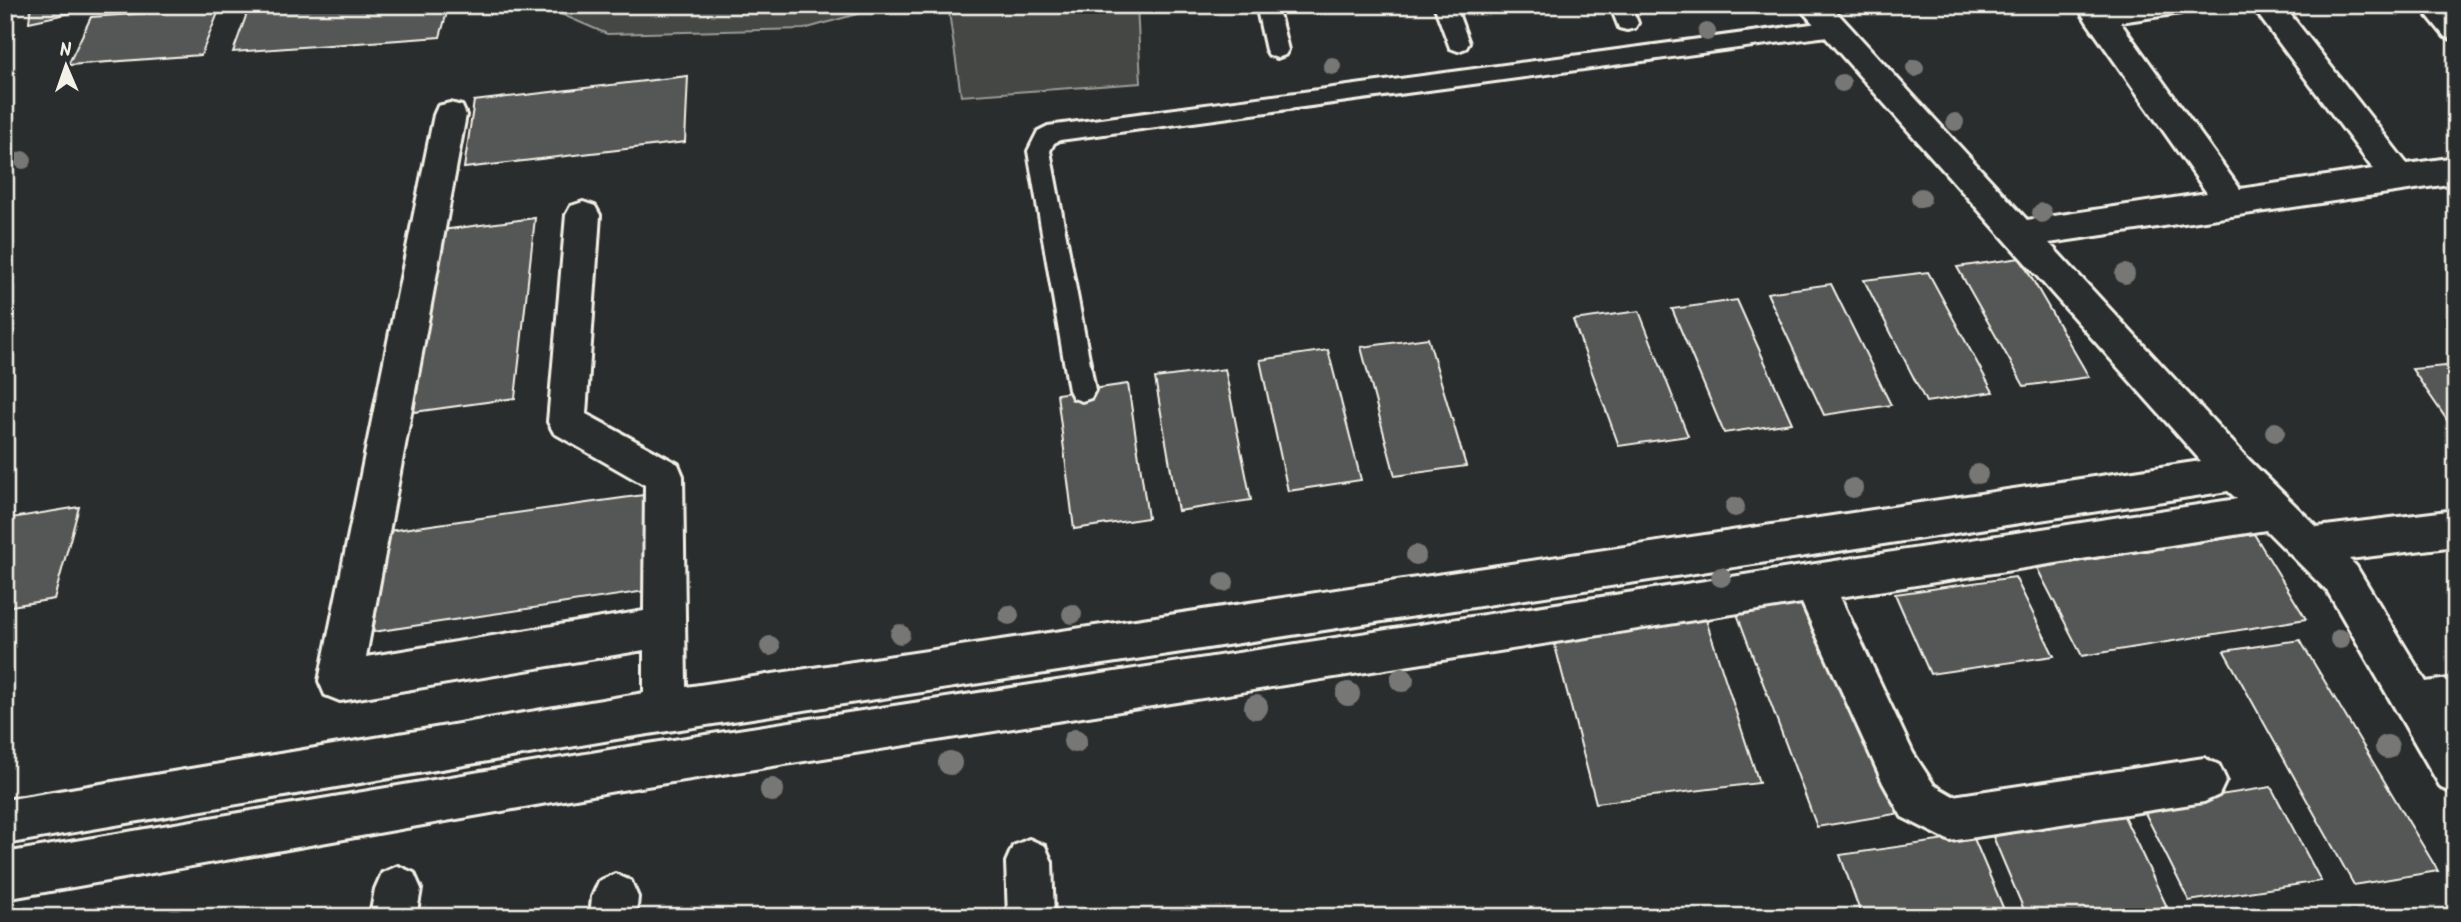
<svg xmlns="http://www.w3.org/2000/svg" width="2461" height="922" font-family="Kalam,sans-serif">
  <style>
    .green { fill: #444645; stroke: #9c9c96; stroke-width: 2 }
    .building { fill: #555756; stroke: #f4f1e8; stroke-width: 2 }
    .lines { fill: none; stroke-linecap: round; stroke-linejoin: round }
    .lane-casing { stroke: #f4f1e8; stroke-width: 6 }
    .street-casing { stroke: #f4f1e8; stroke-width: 6 }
    .lane { fill: #2a2d2e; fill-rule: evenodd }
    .street { fill: #2a2d2e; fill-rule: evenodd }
    .tree { fill: #777875 }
  </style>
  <rect width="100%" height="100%" fill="#2a2d2e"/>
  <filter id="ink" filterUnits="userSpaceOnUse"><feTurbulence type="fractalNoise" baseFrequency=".0143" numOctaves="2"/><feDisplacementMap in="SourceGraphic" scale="14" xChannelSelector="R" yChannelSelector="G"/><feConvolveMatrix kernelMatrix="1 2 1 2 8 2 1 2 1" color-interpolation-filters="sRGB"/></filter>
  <g filter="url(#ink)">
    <!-- green -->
    <path class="green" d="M540,5h349l-85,24 -197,5z
      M948,5h189l4,78 -180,13z"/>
    <!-- building -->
    <path class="building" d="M31,5h77l-79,17z
      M250,5h199l-9,32 -207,15z
      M220,8l-19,47 -133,10 23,-48z
      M688,76l-3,66 -221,26 10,-67z
      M535,218l-20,180 -101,14 28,-182z
      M2020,258l69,119 -65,9 -67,-119z
      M1928,272l65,120 -67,10 -62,-122z
      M1831,284l60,121 -67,10 -57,-122z
      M1737,300l55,123 -68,10 -52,-124z
      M1639,311l49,125 -69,10 -46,-126z
      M1428,338l38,128 -71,10 -34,-129z
      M1328,350l33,130 -73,11 -28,-131z
      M2456,365v68l-44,-64z
      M1225,369l26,131 -73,11 -23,-133z
      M1128,384l20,134 -74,11 -17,-135z
      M651,494l-5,97 -273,41 16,-101z
      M79,507l-25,92 -49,8v-88z
      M2254,534l52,85 -224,37 -45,-88z
      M2015,577l39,79 -124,18 -35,-80z
      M1811,592l90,221 -84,14 -84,-224z
      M1706,620l53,163 -163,20 -43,-165z
      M2300,640l138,231 -84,14 -130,-234z
      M2271,787l50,94 -132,20 -47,-94z
      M2122,812l45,95 -57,10h-83l-36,-85z
      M1973,836l34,81h-145l-22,-62z"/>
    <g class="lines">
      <!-- lane casing -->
      <g class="lane-casing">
        <path id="lane" d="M1256,5h21l11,45 -3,5 -8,3 -8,-3 -3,-5z
          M1434,5h21l14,38 -3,5 -8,3 -8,-3z
          M1610,5h21l7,18 -3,5 -8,2 -8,-2z
          M1834,21l8,3 3,5 -3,5 -782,106 -6,3 -4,8 45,239 -4,8 -9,3 -9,-3 -4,-8 -41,-239 10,-20 10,-5z"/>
      </g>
      <!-- street casing -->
      <g class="street-casing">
        <path id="street" d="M1797,5h33l197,215 180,-27 -120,-171 -5,-8 9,-9h94l-4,8 -61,9 120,167 133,-20 -122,-164h32l124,159 49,-7v26l-407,60 201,218 67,66 139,-17v36l-107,13 7,7 70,116 30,-4v40l-8,1 8,13v62l-15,-6 -113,-196 -62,-62 -426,67 73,156 21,32 19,11 251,-38 15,7 7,15 -7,15 -15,7 -254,39 -48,-24 -19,-34 -81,-180 -1187,188 -610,108v-46l610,-104 1622,-250 -9,-8 -1612,248 -611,105v-44l639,-107v-43l-304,51 -15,-6 -6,-14 115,-566 4,-9 12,-3 12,3 4,9 -100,542 278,-46 1,-126 -91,-52 -6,-11 18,-207 5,-9 12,-4 12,4 5,9 -14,199 92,50 5,12 3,211 1515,-226z
          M2419,5h33l4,4v31l-11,-3z
          M1029,839l16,7 7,16 2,55h-46l-2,-55 7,-16z
          M398,866l16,7 7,16 -5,28h-46l5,-28 7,-16z
          M615,874l16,7 7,16 -2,20h-46l2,-20 7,-16z"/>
      </g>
      <!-- lane -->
      <use href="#lane" class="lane"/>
      <!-- street -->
      <use href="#street" class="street"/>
    </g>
    <!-- trees -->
    <g class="tree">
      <circle cx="1707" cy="32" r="9"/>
      <circle cx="1332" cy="66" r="9"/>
      <circle cx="1915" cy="68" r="9"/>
      <circle cx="1842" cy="83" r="9"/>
      <circle cx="1955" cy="122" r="9"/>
      <circle cx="23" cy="160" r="9"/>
      <circle cx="1921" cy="198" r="10"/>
      <circle cx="2042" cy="213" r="10"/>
      <circle cx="2125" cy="274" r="10"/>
      <circle cx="2275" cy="432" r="10"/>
      <circle cx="1978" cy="474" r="10"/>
      <circle cx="1853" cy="488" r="10"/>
      <circle cx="1735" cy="507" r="10"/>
      <circle cx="1416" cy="555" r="10"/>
      <circle cx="1721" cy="577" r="10"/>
      <circle cx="1224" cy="582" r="10"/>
      <circle cx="1072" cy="614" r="10"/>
      <circle cx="1009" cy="615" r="10"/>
      <circle cx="900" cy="634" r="10"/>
      <circle cx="2340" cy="639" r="10"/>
      <circle cx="770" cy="646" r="10"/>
      <circle cx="1402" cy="680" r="12"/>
      <circle cx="1348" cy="694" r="12"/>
      <circle cx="1256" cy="707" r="12"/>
      <circle cx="1075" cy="741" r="12"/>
      <circle cx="2387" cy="747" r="12"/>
      <circle cx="950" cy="763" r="12"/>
      <circle cx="772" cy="790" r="12"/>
    </g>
  </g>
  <!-- margin -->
  <rect width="2461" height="922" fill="none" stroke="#2a2d2e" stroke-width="28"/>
  <rect x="14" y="14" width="2433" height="894" fill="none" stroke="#f4f1e8" stroke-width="2.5" filter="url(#ink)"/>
  <!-- north arrow -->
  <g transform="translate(66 66) rotate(358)" stroke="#2a2d2e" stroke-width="5" paint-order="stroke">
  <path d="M0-5L12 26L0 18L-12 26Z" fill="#f4f1e8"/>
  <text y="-10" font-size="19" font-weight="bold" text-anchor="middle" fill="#f4f1e8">N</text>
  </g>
</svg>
